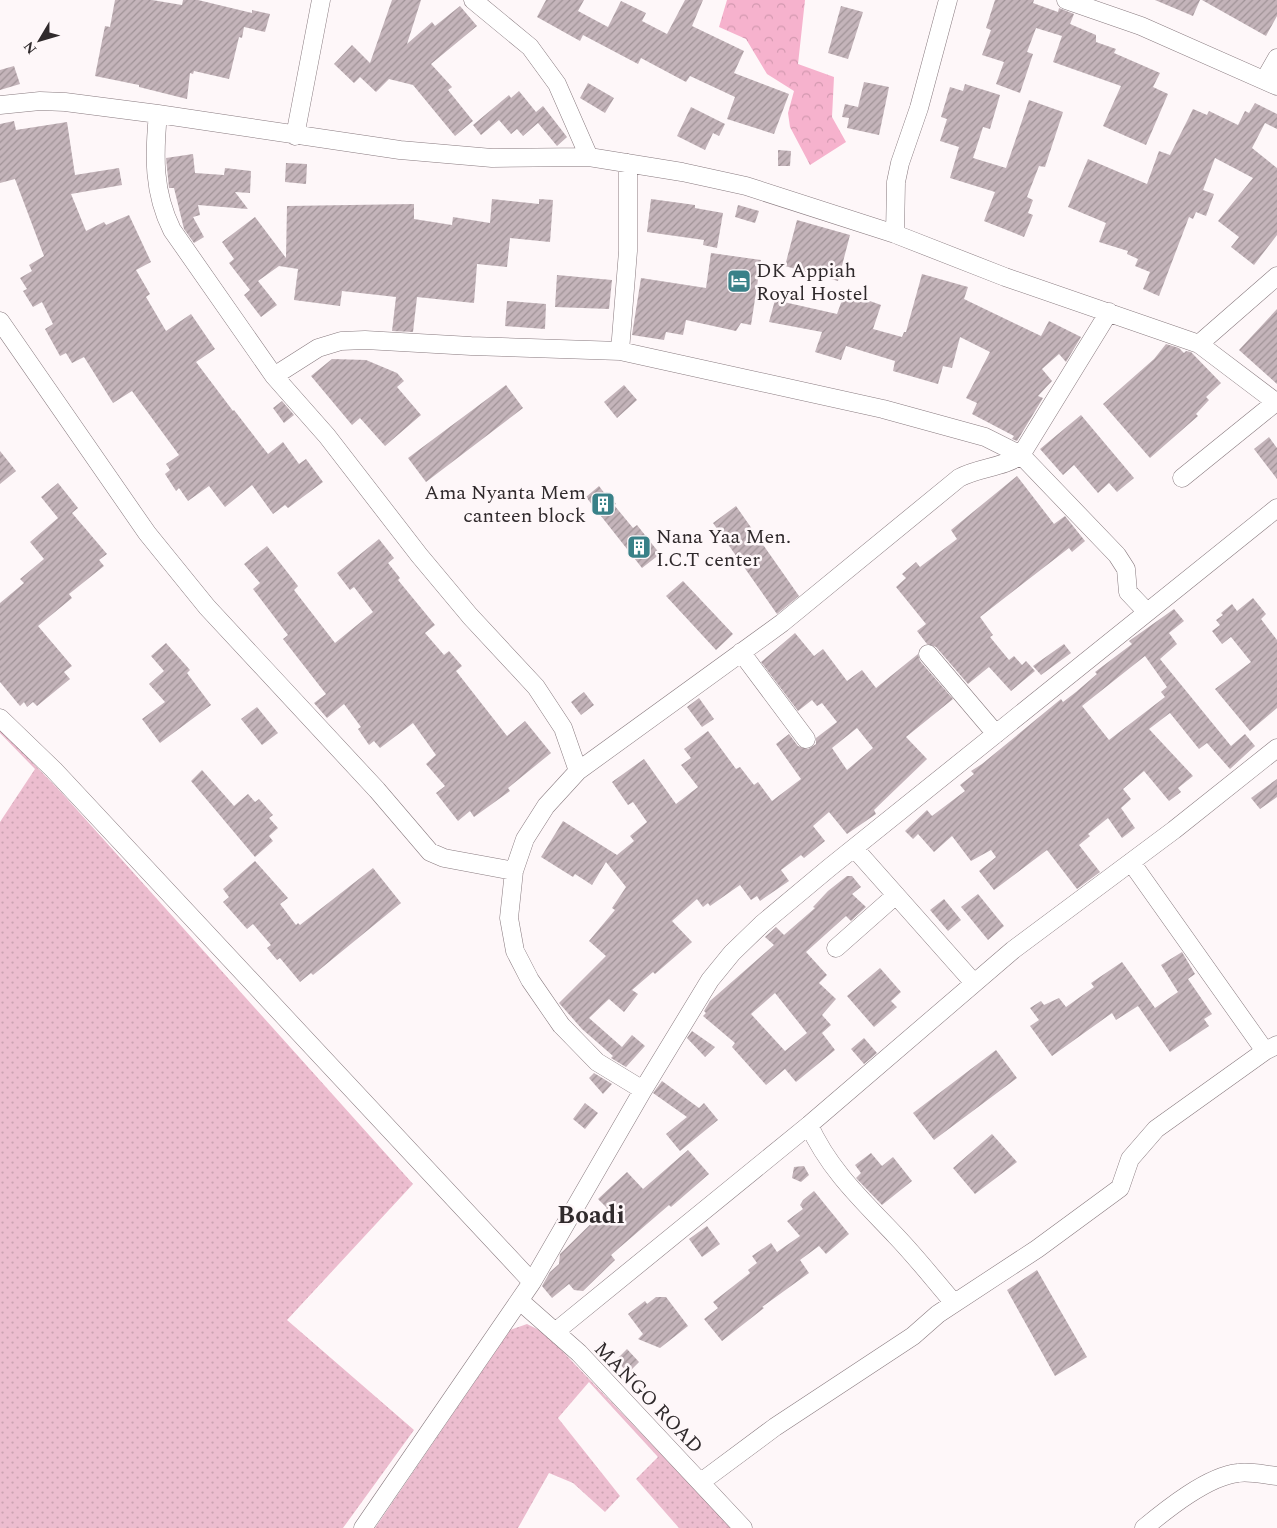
<svg xmlns="http://www.w3.org/2000/svg" width="1277" height="1528" font-family="Spectral,serif">
  <style>
    .grass { fill: url(#grass-dots) }
    .forest { fill: url(#forest-crowns) }
    .building { fill: url(#building-hatch); fill-rule: evenodd }
    .lines { fill: none; stroke-linecap: round; stroke-linejoin: round }
    .minor-casing { stroke: #887a7f; stroke-width: 19 }
    .minor { stroke: #fff; stroke-width: 18 }
    .labels { text-anchor: middle; stroke-width: 5; stroke-linejoin: round; paint-order: stroke }
    .poi-label { font-size: 20px; fill: #302a2c; stroke: #fef7f9; text-anchor: start }
    .street-label { font-size: 20px; fill: #302a2c; stroke: #fef7f9 }
    .district-label { font-size: 25px; font-weight: bold; fill: #302a2c; stroke: #fef7f9 }
  </style>
  <defs>
    <pattern id="grass-dots" width="8" height="8" patternUnits="userSpaceOnUse" patternTransform="scale(1.25)"><rect width="8" height="8" fill="#ecbdcf"/><path d="M2 2h.1M6 6h.1" fill="none" stroke="#cba3b2" stroke-width="1.8" stroke-linecap="round"/></pattern>
    <pattern id="forest-crowns" width="20" height="18" patternUnits="userSpaceOnUse" patternTransform="scale(1.25)"><rect width="20" height="18" fill="#f6b2cd"/><path d="M2 6a3 3 0 1 1 6 0M12 15a3 3 0 1 1 6 0" fill="none" stroke="#d399b0"/></pattern>
    <pattern id="building-hatch" width="6" height="6" patternUnits="userSpaceOnUse" patternTransform="scale(1.25)"><rect width="6" height="6" fill="#c4b4ba"/><path d="M-1 1l2-2M0 6l6-6M5 7l2-2" fill="none" stroke="#a09397"/></pattern>
  </defs>
  <rect width="100%" height="100%" fill="#fef7f9"/>
  <!-- grass -->
  <path class="grass" d="M0,729l61,63 352,392 -126,136 127,110 -71,98h-343v-706l35,-53 -35,-36z
    M527,1324l18,9 187,195h-53l-43,-49 22,-22 -69,-75 -31,36 62,78 -15,16 -32,-29 -24,-10 -31,55h-143l135,-198z"/>
  <!-- forest -->
  <path class="forest" d="M727,0h78l-7,64 36,13 -2,40 14,25 -36,23 -20,-38 -2,-14 6,-22 -27,-17 -21,-35 -27,-12z"/>
  <!-- building -->
  <path class="building" d="M115,0h37l30,5 1,-5h15l54,13v-3l18,4 -5,18 -21,-5 -2,11 -3,-1 -10,42 -35,-8 -1,3 -3,-1 -3,26 -48,-12v-2l-44,-9 10,-50 5,1z
    M392,0h29l-14,44 25,-22 3,4 25,-20 17,20 -46,38 21,23 -4,3 25,31 -18,15 -42,-51 -24,-6 -13,13 -16,-15 -6,6 -20,-19 18,-19 18,18z
    M546,0h38l-6,11 30,16 13,-26 25,12 -4,8 25,13 18,-34h18l-11,26 52,25 -10,22 55,21 -15,40 -47,-15 8,-22 -45,-21 -4,6 -45,-24 -3,6 -55,-29 -3,6 -43,-24z
    M995,0h39l-1,3 25,9 1,-4 15,6 -4,10 26,11v7l20,7 -2,4 46,20 -7,14 15,7 -22,51 -43,-19 18,-40 -68,-24 9,-26 -26,-8 -9,24 6,2 -13,39 -24,-9 8,-22 -22,-7 9,-25 -5,-2z
    M1155,0h45l-7,16z
    M1202,0h75v16l-11,20z
    M841,6l22,6 -15,47 -20,-6z
    M14,66l6,18 -20,6v-20z
    M864,82l25,5 -10,48 -32,-7 2,-10 -7,-1 3,-13 13,3z
    M588,83l26,15 -9,15 -25,-15z
    M965,84l35,11 -10,34 -7,-2 -10,31 33,10 23,-68 34,12 -18,55 -6,-1 -12,31 6,3 -5,13 5,2 -9,22 -40,-16 11,-29 -45,-14 9,-31 -19,-6 7,-22 -6,-2 9,-30 13,4z
    M519,91l17,21 7,-6 24,31 -10,9 -19,-23 -15,13 -6,-7 -6,5 -12,-14 -18,15 -8,-10 36,-30 2,3z
    M1255,103l22,11v15l-12,-6 -13,25 25,20v67l-23,30 -23,-18 8,-10 -21,-16 35,-43 -38,-20 -12,32 11,4 -8,22 -10,-4 -3,7 -4,-2 -30,79 -16,-7 7,-17 -15,-6 3,-7 -11,-5 1,-3 -29,-9 7,-19 -38,-16 20,-48 59,25 12,-33 11,4 23,-46 14,6 2,-4 29,14 7,-14 4,2z
    M691,107l34,17 -6,12 -6,-3 -8,17 -28,-14z
    M14,121l2,9 51,-8 8,53 44,-7 3,17 -51,9 15,37 18,-9 2,3 23,-10 22,47 -15,8 14,24 -4,3 20,34 25,-17 24,35 -19,13 37,49 1,-1 34,44 15,-12 16,22 7,-5 17,23 -35,26 -3,-3 -12,9 -21,-29 -27,22 -16,-21 -21,15 -9,-13 -3,3 -11,-17 5,-4 -4,-6 13,-9 -47,-64 -19,12 -29,-46 -12,6 -6,-10 -6,3 -15,-27 8,-5 -11,-22 -9,5 -10,-16 4,-2 -7,-11 12,-7 -3,-6 15,-9 -29,-77 -15,4v-59z
    M778,150l13,1 -1,15h-12z
    M193,154l2,19 29,2 1,-7 26,3 -1,22 -15,-1 13,17 -50,-4 2,10 -7,2 11,20 -10,6 -10,-14 -10,-41h-5l-3,-30z
    M286,163l21,1 -1,20 -21,-2z
    M492,199l47,5v-5l14,1 -3,42 -40,-4 -3,29 -30,-3 -3,39 -57,-6 -4,35 -21,-1 4,-34 -54,-6 -2,15 -46,-6 4,-31 -19,-3 -21,15 19,24 -16,12 -17,-22 6,-5 -21,-27 5,-4 -12,-17 33,-25 31,41 1,-52 127,-2v15l38,6 1,-8 37,6z
    M651,199l44,6v3l28,5 -6,35 -14,-3 1,-5 -57,-8z
    M738,205l21,6 -4,12 -20,-6z
    M797,220l53,15 -12,46 -53,-15z
    M711,253l50,7 -10,65 -10,-2 -5,8 -50,-11 -3,15 -17,-3 -2,8 -32,-5 9,-57 65,10z
    M922,274l46,13 -4,12 77,37 8,-15 32,16 -15,25 -7,-8 -17,15 10,12 -14,15 5,2 -26,43 -5,-2 2,-3 -42,-22 5,-11 -11,-5 24,-46 -30,-15 -8,31 -9,-2 -5,18 -45,-13 2,-10 -49,-15 -5,14 -26,-8 7,-20 -53,-10 6,-22 62,14 8,-22 36,13 -8,24 29,8 2,-5h2z
    M557,275l55,5 -3,29 -54,-2z
    M507,301l39,3 -1,25 -40,-3z
    M1277,309v75l-38,-34z
    M1166,344l13,4 5,5 2,-2 5,1 30,31 -15,14 3,3 -13,14 2,2 -48,42 -47,-54 51,-45z
    M332,359l34,1 31,13 7,8 -7,6 24,28 -36,31 -25,-28 -8,7 -41,-49z
    M506,385l17,23 -97,74 -18,-24z
    M624,385l13,15 -20,18 -13,-16z
    M282,401l12,14 -10,8 -11,-15z
    M1081,415l53,63 -17,14 -8,-9 -11,10 -24,-28 -11,10 -23,-26z
    M1269,437l8,11v31l-23,-30z
    M0,451l16,20 -16,13z
    M1017,476l37,48 11,-8 20,25 -13,11 -3,-4 -89,69 13,18 -3,2 19,23 5,-4 8,9 4,-4 9,10 -24,20 -22,-24 -21,17 -32,-37 -9,-3 -10,-13 9,-7 -30,-37 10,-9 -4,-4 14,-12 4,5 37,-28 -6,-9z
    M58,483l20,25 -6,5 35,41 -8,6 5,6 -35,28 3,4 -34,28 34,40 -8,6 6,7 -33,27 -4,-4 -6,5 -3,-5 -4,4 -20,-24v-79l24,-20 -4,-4 24,-20 -14,-17 28,-24 -17,-21z
    M599,486l6,8 2,-2 9,12 -2,1 19,23 4,-3 23,29 -18,14 -56,-71z
    M736,506l63,90 -22,18 -64,-91z
    M379,539l15,19 -6,5 12,15 -2,2 37,45 -10,8 19,22 5,-4 13,15 -6,5 51,65 18,-15 26,32 -43,35 2,3 -36,26 -4,-6 -12,10 -22,-28 9,-7 -19,-22 10,-9 -23,-32 -33,25 -6,-7 -5,4 -11,-16 3,-2 -17,-23 -17,14 -13,-15 12,-9 -43,-55 5,-4 -35,-46 7,-6 -16,-19 23,-18 31,40 -4,4 41,53 38,-31 -19,-25 -4,3 -13,-17z
    M683,581l50,53 -17,16 -50,-54z
    M1253,598l13,16 -5,5 16,21v68l-27,23 -35,-42 36,-27 -20,-25 -9,7 -10,-13 8,-6 -4,-5 7,-5 -2,-2 11,-9 5,7z
    M1174,609l10,12 -15,12 8,11 -17,15 71,87 14,-12 10,12 -25,23 -23,-26 -8,6 -29,-36 -21,16 44,47 -15,12 3,4 -12,9 -25,-30 -21,18 8,10 -10,9 14,20 -13,10 -14,-20 -20,16 2,2 -11,9 21,27 -23,17 -30,-39 -53,40 -15,-19 17,-14 -5,-7 -20,11 -19,-25 -18,16 -16,-18 -5,5 -8,-8 22,-21 5,6 33,-25 -5,-6 14,-11 -3,-3 11,-7 79,-65 2,3 13,-10 21,-18 -2,-2 37,-28 -3,-3zM1145,656l22,31 -6,5 4,5 -56,43 -27,-34z
    M795,633l19,23 9,-7 24,32 15,-11 14,18 42,-34 2,7 33,38 -47,38 21,22 -53,51 2,4 -29,20 -18,-22 -16,14 12,15 -21,17 -3,-3 -20,15 8,11 -29,20 -3,-5 -6,4 -11,-15 -30,21 -2,-3 -5,4 -6,-8 -25,22 20,21 -37,32 -2,-2 -21,18 6,4 -14,18 -15,-13 -20,19 33,29 10,-12 13,11 -19,21 -15,-9 2,-2 -31,-27 -23,-26 47,-47 -17,-15 26,-31 -3,-2 14,-21 -20,-25 -14,23 -17,-11 -2,3 -32,-20 22,-36 54,34 17,-14 -4,-5 17,-14 -14,-20 -5,3 -16,-23 32,-23 32,45 22,-17 -17,-22 10,-7 -7,-9 24,-18 28,38 4,-2 14,18 4,-3 14,19 29,-22 -25,-35 13,-10 9,12 10,3 8,-5v-6l21,-16 -15,-19 -5,3 -5,-6 -14,11 -37,-49zM857,728l16,20 -26,22 -15,-22z
    M166,643l24,27 -3,3 24,32 -51,38 -18,-24 23,-17 -16,-18 15,-13 -13,-15z
    M1064,644l7,9 -30,22 -8,-9z
    M584,692l10,13 -13,10 -10,-13z
    M699,698l15,21 -12,8 -15,-20z
    M257,707l21,26 -16,12 -21,-26z
    M202,770l32,36 14,-12 7,8 4,-3 14,16 -4,3 9,10 -9,8 4,5 -18,16 -64,-76z
    M1277,779v18l-17,12 -9,-11z
    M255,861l33,37 -8,6 16,21 2,-2 2,2 73,-57 28,35 -88,72 -2,-2 -11,9 -20,-24 -3,2 -10,-12 4,-3 -18,-21 -6,5 -24,-27 6,-5 -6,-8z
    M847,876h5l9,11 -9,7 14,13 -15,14 -5,-5 -40,36 21,23 -8,8 17,16 -14,16 9,10 -9,8 13,17 -39,32 -11,-13 -19,16 -34,-38 3,-4 -32,-27 3,-3 -2,-2 6,-10 64,-56 -9,-8 11,-10 8,8 31,-27 -2,-1 15,-16zM775,993l32,40 -22,18 -34,-37z
    M978,894l26,32 -16,14 -27,-33z
    M944,899l17,21 -13,11 -18,-21z
    M1182,952l13,22 -7,5 24,35 -8,5 5,7 -39,26 -32,-46 -22,14 -4,-7 -60,43 -22,-30 9,-6 -9,-12 11,-7 3,4 15,-7 7,9 28,-20 -3,-4 31,-21 33,46 23,-16 -17,-27z
    M880,968l21,24 -10,9 6,6 -23,20 -27,-31z
    M692,1031l23,16 -10,10 -18,-19z
    M864,1038l13,15 -13,11 -13,-15z
    M996,1050l21,28 -83,62 -21,-27z
    M594,1073l18,11 -9,10 -14,-16z
    M662,1081l37,27 5,-5 14,17 -38,31 -14,-17 21,-17 -34,-24z
    M585,1103l13,10 -13,16 -12,-10z
    M992,1134l25,28 -42,32 -22,-26z
    M688,1150l21,24 -38,33 -2,-2 -58,50 4,5 -32,31 -9,-1 -5,-6 -17,14 -10,-12 8,-14 9,-8 1,-10 47,-46 -9,-9 29,-27 16,17z
    M871,1153l11,13 11,-9 19,24 -30,24 -26,-27 5,-5 -6,-8z
    M804,1166l5,9 -8,7 -9,-4 2,-11z
    M814,1191l35,43 -23,20 -7,-8 -19,14 9,13 -47,34 2,1 -42,33 -18,-22 14,-11 -5,-6 37,-29 -2,-3 9,-7 -5,-7 19,-13 6,9 23,-16 -13,-15 16,-12 -3,-4 3,-5z
    M707,1226l13,18 -18,13 -13,-18z
    M1037,1270l50,87 -32,19 -48,-86z
    M656,1297h10l22,29 -28,22 -22,-9 5,-5 -15,-20 17,-13 2,3z
    M627,1349l12,13 -11,11 -12,-13z"/>
  <g class="lines">
    <!-- minor casing -->
    <g class="minor-casing">
      <path id="minor" d="M473,0l57,47 27,37 32,73
        M1066,0l75,26 136,60
        M1265,79l12,-21
        M0,105l40,-4 25,1 93,12 242,36 92,8 97,-1 93,15 64,14 149,48 110,43 194,67 78,59
        M158,114c-4,41 -5,78 14,116l102,146 53,60 92,119 51,61 66,71 27,41 15,43
        M295,136l26,-136
        M895,234l1,-52 4,-19 19,-55 29,-108
        M0,321l147,212 60,74 170,183 53,62 14,6 70,13
        M1199,344l78,-68
        M620,351l8,-100v-88
        M274,376l44,-28 23,-7 24,-1 106,6 149,5 263,58 102,28 36,18 96,100 9,14 2,23 18,19
        M1182,478l94,-76
        M741,652l65,87
        M928,654l68,80
        M0,718l54,52 478,512
        M855,849l119,134
        M1131,862l134,189
        M836,948l60,-53
        M643,1090l-46,-28 -36,-37 -31,-45 -15,-29 -6,-33 5,-47 11,-32 21,-33 32,-35 204,-148 177,-145c20,-11 44,-10 62,-23l88,-143
        M809,1125c20,45 55,77 87,111 21,22 39,45 58,67
        M520,1301l59,52 164,175
        M555,1332l254,-207 204,-175 161,-120 103,-82
        M701,1482l74,-55 138,-91 25,-22 99,-65 83,-61 10,-29 26,-30 109,-78 12,-6
        M363,1528l169,-246 111,-192 67,-110 22,-27 30,-29 67,-56 448,-360
        M1144,1528c23,-19 64,-52 94,-55 12,-2 27,2 39,3"/>
    </g>
    <!-- minor -->
    <use href="#minor" class="minor"/>
  </g>
  <!-- icons -->
  <defs>
    <g id="hotel-square" transform="scale(1.25)"><rect x="-9" y="-9" width="18" height="18" rx="4" fill="#398188" stroke="#fef7f9"/><path d="M-6-4.5h1.5V1H6V5H4.5V3h-9V5H-6ZM-4 0a1.8 1.8 0 1 1 3.6 0ZM.5 0V-2.5h3Q6-2.5 6 0Z" fill="#fff"/></g>
    <g id="building-square" transform="scale(1.25)"><rect x="-9" y="-9" width="18" height="18" rx="4" fill="#398188" stroke="#fef7f9"/><path d="M-4-6H4V6H1V3H-1V6H-4ZM-2.5-4.3h1.7v1.8h-1.7ZM.8-4.3h1.7v1.8H.8ZM-2.5-1h1.7V.8h-1.7ZM.8-1h1.7V.8H.8Z" fill="#fff"/></g>
  </defs>
  <g fill-rule="evenodd">
    <use href="#hotel-square" x="739" y="281"/>
    <use href="#building-square" x="603" y="504"/>
    <use href="#building-square" x="639" y="547"/>
  </g>
  <g class="labels">
    <!-- poi labels -->
    <g class="poi-label">
      <text x="756" y="277">DK Appiah<tspan x="756" dy="23">Royal Hostel</tspan></text>
      <text x="586" y="499" text-anchor="end">Ama Nyanta Mem<tspan x="586" dy="23">canteen block</tspan></text>
      <text x="656" y="543">Nana Yaa Men.<tspan x="656" dy="23">I.C.T center</tspan></text>
    </g>
    <!-- street labels -->
    <g class="street-label">
      <text transform="translate(649 1397) rotate(46)" y="7">MANGO ROAD</text>
    </g>
    <!-- district labels -->
    <g class="district-label">
      <text x="591" y="1223">Boadi</text>
    </g>
  </g>
  <!-- north arrow -->
  <g transform="translate(40 40) rotate(232)" stroke="#fef7f9" stroke-width="4" paint-order="stroke">
  <path d="M0-4L9 19L0 12L-9 19Z" fill="#302a2c"/>
  <text y="-8" font-size="14" font-weight="bold" text-anchor="middle" fill="#302a2c">N</text>
  </g>
</svg>
